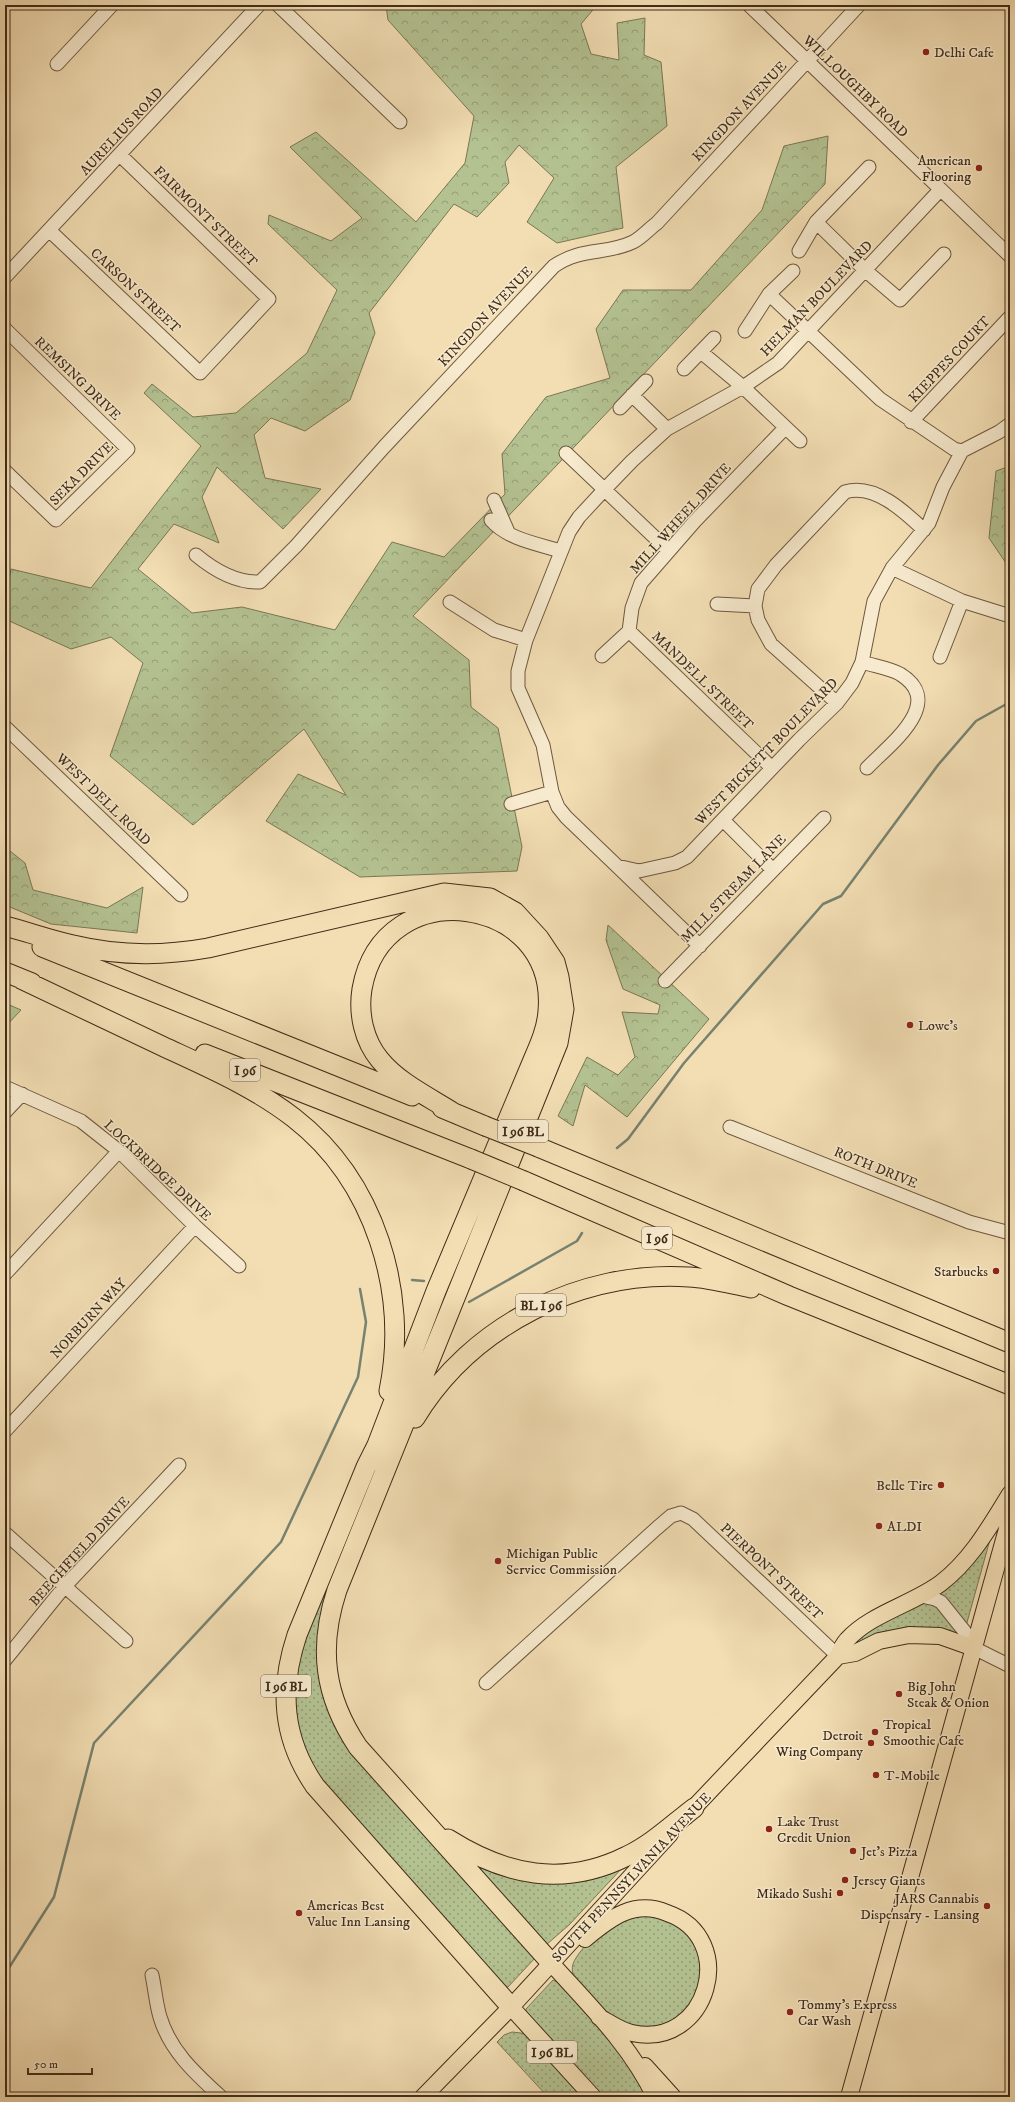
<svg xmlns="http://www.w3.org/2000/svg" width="1015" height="2102" font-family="'IM FELL DW Pica',serif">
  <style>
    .green { fill: url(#green-dots); stroke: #7a7755 }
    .forest { fill: url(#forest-crowns); stroke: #7a7755 }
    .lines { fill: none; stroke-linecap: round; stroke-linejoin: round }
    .stream { stroke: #778270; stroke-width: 2.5 }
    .minor-casing { stroke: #6d583f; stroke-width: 15 }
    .major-casing { stroke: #402c18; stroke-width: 18 }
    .highway-casing { stroke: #402c18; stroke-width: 21 }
    .minor { stroke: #f7eace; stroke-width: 13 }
    .major { stroke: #f3deb4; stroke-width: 16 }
    .highway { stroke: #f3deb4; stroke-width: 19 }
    .highway-bridge-casing { stroke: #402c18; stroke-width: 21; stroke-linecap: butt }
    .highway-bridge { stroke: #f3deb4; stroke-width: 19 }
    .poi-dot { fill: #8f2418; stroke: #f7eace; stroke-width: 1.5 }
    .labels { text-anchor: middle; stroke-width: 3; stroke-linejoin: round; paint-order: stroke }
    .shield { fill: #f7eace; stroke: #77654f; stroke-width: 1 }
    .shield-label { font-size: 13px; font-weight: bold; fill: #402c18 }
    .poi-label { font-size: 14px; fill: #402c18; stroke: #f7eace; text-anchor: start }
    .street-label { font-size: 14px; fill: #402c18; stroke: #f7eace }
  </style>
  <defs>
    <pattern id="green-dots" width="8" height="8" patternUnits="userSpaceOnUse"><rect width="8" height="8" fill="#b4c292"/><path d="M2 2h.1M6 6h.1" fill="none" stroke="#949e76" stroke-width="1.8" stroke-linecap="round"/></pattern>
    <pattern id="forest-crowns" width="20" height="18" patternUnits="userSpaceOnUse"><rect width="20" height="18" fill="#b4c292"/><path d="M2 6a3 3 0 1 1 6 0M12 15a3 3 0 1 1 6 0" fill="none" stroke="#949e76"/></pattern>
  </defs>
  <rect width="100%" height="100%" fill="#f3deb4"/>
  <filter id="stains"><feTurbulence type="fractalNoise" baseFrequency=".005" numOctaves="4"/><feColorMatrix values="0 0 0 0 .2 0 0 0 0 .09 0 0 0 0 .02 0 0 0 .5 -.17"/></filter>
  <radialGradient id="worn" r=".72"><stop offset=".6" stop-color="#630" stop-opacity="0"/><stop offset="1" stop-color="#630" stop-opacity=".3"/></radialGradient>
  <!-- green -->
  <path class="green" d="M366,1492l1,1 -40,106v101l208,258 -27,29 -5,-1 -172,-191 -23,-35 -15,-48 3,-54z
    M991,1536l-25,90 -28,-32z
    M920,1602l17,2 24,30 -108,14 -3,-4 6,-5z
    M471,1859l23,10 130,-3 -55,59 -23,20h-2z
    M646,1914c10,3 22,6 32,10 4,3 8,10 12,14 37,44 -17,111 -73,82 -11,-6 -22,-19 -31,-28 -10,-10 -19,-21 -10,-34 7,-12 23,-26 35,-33 10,-6 24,-8 35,-11z
    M553,1980l9,5 12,13 55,66 20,33h-48l-75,-83v-5z
    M512,2032l9,1 7,2 54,62h-34l-51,-55 7,-7z"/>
  <!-- forest -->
  <path class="forest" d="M386,5h211l-16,19 10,30 28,6 -2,-37 28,-5 -1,37 17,7 6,64 -51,41 7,61 -66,15 -30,-21 27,-44 -35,-33 -14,17 4,21 -32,34 -23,-13 -85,109 6,20 -25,67 -45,31 -34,-13 -17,17 11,43 56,11 -38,40 -66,-62 -15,30 17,46 -45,-19 -36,45 54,44 50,-6 93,23 57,-88 52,15 61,-63 -3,-40 44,-57 64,-19 -14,-49 27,-39h68l71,-80 22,-64 44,-10 -3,48 -412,432 56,44 2,47 27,21 24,119 -5,24 -157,6 -94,-56 32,-47 48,21 -42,-66 -111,96 -83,-69 33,-93 -32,-26 -40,12 -66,-30v-20l6,-30 80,19 110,-142 -57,-53 8,-9 41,33 43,-4 71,-60 30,-63 -69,-66 1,-9 62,26 31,-23 -72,-71 26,-15 100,90 49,-59 9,-47 -86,-96z
    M1010,466v103l-21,-31 7,-67z
    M5,847l20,16 8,27 74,18 36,-21 -6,46 -86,-9 -46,-19z
    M608,925l101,94 -82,98 -42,-32 -12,41 -15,-10 29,-59 31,18 17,-18 -13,-45 36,2 2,-9 -37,-16 -17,-49z
    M5,1003l16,7 -16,17z"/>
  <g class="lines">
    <!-- stream -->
    <path class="stream" d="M1010,493l-2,4 2,4
      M1010,523l-4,6 4,9
      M617,1148l11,-9 56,-76 139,-159 18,-8 97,-131 38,-44 34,-19
      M412,1280l12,1
      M469,1302l108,-61 5,-8
      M5,1974l49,-77 40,-154 187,-201 77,-165 8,-55 -6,-33"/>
    <!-- minor casing -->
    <g class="minor-casing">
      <path id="minor" d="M278,5l122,117
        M749,5l261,251
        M57,64l55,-59
        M940,190l-162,173 -35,24 -76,42 -35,32 -28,29 -25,27 -10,15 -43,108 -8,31v17l25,57 9,47 6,15 8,10 51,49 22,5 36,-8 12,-6 112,-117 38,-37 15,-20 10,-21 12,-61 18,-33 37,-45 14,-36 19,-36 37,-19 11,-8
        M816,222l50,49 34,29 44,-46
        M50,231l150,142 69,-74 -149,-144
        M799,251l17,-29 53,-55
        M5,277l254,-272
        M769,294l111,105 74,50 8,2
        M5,329l123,120 -72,71 -51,-49
        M745,331l24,-37 24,-23
        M701,352l42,35 57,54
        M684,369l30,-31
        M632,395l35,34
        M620,408l26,-27
        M911,422l99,-105
        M566,453l103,98
        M494,500l15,34
        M491,520c16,19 47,24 70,31
        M196,555c18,15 40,28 64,27l36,-36 88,-99 170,-181c28,-19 52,-11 79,-24 8,-4 16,-13 24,-19l202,-218
        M892,568l70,33 48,15
        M450,602l44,28 32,10
        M717,604l38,2
        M629,631l143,137
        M602,656l27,-25 3,-23 9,-25 54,-62 90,-93
        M940,657l22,-56
        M862,662c12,4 27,6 38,12 47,29 -11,71 -33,94
        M837,703l-66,-59 -13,-24 -3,-14 3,-17 18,-24 69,-73c29,-9 59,19 79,38
        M5,727l176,168
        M511,804l41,-12
        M723,820l50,50
        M617,866l83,80
        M665,981l159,-163
        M5,1087l76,34 38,30 76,75 44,40
        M5,1112l17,-18
        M730,1127l239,95 41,11
        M5,1274l114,-123
        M5,1431l190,-205
        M5,1533l121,108
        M921,1596l14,3 6,3 24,30 9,16 36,18
        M5,1660l60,-74 114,-121
        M486,1683l171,-155 14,-12 10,-3 12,6 145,137
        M152,1975c3,14 4,29 8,42 10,34 36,57 61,80"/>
    </g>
    <!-- major casing -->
    <g class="major-casing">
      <path id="major" d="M838,1656l17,-3 24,-12 30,-6 31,1 34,12
        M685,1817l153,-161c2,-5 5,-12 9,-16 23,-26 66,-36 94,-57 31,-24 49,-57 69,-89
        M585,1939c12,-10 24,-20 38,-26 14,-6 30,-6 44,0 73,25 41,137 -35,120 -11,-2 -22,-10 -33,-16
        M552,1964c37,41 79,82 103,133
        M511,2007l82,90
        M645,2066l28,31
        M423,2097l88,-90 159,-173
        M849,2097l161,-579"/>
    </g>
    <!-- highway casing -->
    <g class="highway-casing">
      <path id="highway" d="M5,926c23,6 45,14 68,19 45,11 90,11 135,3l236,-55 46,5 25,14 24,26 16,24 4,15 5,32 -6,34 -221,547c-19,58 -13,106 21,157l194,217
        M42,947l370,149
        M5,972l27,11
        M21,979c47,22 94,45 141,67 45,21 92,41 132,72 81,63 115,174 95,273
        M205,1054l266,105
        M442,1108l43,18
        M454,1113c-25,-16 -55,-30 -74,-53 -16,-19 -22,-46 -18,-71 21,-119 196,-95 186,22 -1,17 -8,33 -15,49l-97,231 -59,154 -11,22 -69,168c-18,54 -15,103 18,151l196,221
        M538,1147l472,196
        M524,1181l265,115 221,89
        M415,1418c56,-92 165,-148 274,-141 21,1 42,7 62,11
        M448,1839c57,36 115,49 179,17 24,-11 46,-32 67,-48"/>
    </g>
    <!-- minor -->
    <use href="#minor" class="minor"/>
    <!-- major -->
    <use href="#major" class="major"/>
    <!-- highway -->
    <use href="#highway" class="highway"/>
    <!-- highway-bridge casing -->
    <g class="highway-bridge-casing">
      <path id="highway-bridge" d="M485,1126l53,21
        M471,1159l53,22"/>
    </g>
    <!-- highway-bridge -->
    <use href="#highway-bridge" class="highway-bridge"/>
  </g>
  <!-- markers -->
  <g class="poi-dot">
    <circle cx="926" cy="52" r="4"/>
    <circle cx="979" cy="168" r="4"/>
    <circle cx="910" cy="1025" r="4"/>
    <circle cx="996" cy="1271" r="4"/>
    <circle cx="941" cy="1485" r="4"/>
    <circle cx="879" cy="1526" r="4"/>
    <circle cx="498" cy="1561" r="4"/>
    <circle cx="899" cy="1694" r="4"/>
    <circle cx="875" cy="1732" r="4"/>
    <circle cx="871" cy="1743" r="4"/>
    <circle cx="876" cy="1775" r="4"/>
    <circle cx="769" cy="1829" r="4"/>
    <circle cx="853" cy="1851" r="4"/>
    <circle cx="845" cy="1880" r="4"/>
    <circle cx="840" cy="1893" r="4"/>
    <circle cx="987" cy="1906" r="4"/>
    <circle cx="299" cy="1913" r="4"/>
    <circle cx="790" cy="2012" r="4"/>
  </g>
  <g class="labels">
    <!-- shield labels -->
    <g class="shield">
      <rect x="230" y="1059" width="30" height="22" rx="3"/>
      <rect x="498" y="1120" width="50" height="22" rx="3"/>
      <rect x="642" y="1227" width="30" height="22" rx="3"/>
      <rect x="516" y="1294" width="50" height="22" rx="3"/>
      <rect x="261" y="1675" width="50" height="22" rx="3"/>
      <rect x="527" y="2041" width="50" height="22" rx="3"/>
    </g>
    <g class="shield-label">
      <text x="245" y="1075">I 96</text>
      <text x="523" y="1136">I 96 BL</text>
      <text x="657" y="1243">I 96</text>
      <text x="541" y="1310">BL I 96</text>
      <text x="286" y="1691">I 96 BL</text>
      <text x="552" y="2057">I 96 BL</text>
    </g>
    <!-- poi labels -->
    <g class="poi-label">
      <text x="934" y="57">Delhi Cafe</text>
      <text x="971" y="165" text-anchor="end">American<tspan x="971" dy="16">Flooring</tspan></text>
      <text x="918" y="1030">Lowe's</text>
      <text x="988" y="1276" text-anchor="end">Starbucks</text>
      <text x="933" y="1490" text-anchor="end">Belle Tire</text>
      <text x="887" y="1531">ALDI</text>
      <text x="506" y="1558">Michigan Public<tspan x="506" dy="16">Service Commission</tspan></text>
      <text x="907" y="1691">Big John<tspan x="907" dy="16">Steak &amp; Onion</tspan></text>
      <text x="883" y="1729">Tropical<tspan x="883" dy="16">Smoothie Cafe</tspan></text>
      <text x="863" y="1740" text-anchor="end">Detroit<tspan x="863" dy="16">Wing Company</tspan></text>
      <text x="884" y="1780">T-Mobile</text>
      <text x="777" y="1826">Lake Trust<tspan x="777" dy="16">Credit Union</tspan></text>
      <text x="861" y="1856">Jet's Pizza</text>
      <text x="853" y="1885">Jersey Giants</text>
      <text x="832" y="1898" text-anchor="end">Mikado Sushi</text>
      <text x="979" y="1903" text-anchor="end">JARS Cannabis<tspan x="979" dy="16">Dispensary - Lansing</tspan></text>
      <text x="307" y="1910">Americas Best<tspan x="307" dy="16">Value Inn Lansing</tspan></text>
      <text x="798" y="2009">Tommy's Express<tspan x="798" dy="16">Car Wash</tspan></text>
    </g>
    <!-- street labels -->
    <g class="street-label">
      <text transform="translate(856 86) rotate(44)" y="5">WILLOUGHBY ROAD</text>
      <text transform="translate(739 111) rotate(-47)" y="5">KINGDON AVENUE</text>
      <text transform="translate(121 131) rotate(-47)" y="5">AURELIUS ROAD</text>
      <text transform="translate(206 216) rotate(44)" y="5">FAIRMONT STREET</text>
      <text transform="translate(136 290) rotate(43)" y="5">CARSON STREET</text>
      <text transform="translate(816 298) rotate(-46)" y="5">HELMAN BOULEVARD</text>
      <text transform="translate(485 316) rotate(-47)" y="5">KINGDON AVENUE</text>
      <text transform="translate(949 359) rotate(-47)" y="5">KIEPPES COURT</text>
      <text transform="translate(78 378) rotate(44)" y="5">REMSING DRIVE</text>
      <text transform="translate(81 473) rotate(-45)" y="5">SEKA DRIVE</text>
      <text transform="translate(680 518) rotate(-48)" y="5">MILL WHEEL DRIVE</text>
      <text transform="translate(703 680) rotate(44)" y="5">MANDELL STREET</text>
      <text transform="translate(766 751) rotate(-46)" y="5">WEST BICKETT BOULEVARD</text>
      <text transform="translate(104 799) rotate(44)" y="5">WEST DELL ROAD</text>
      <text transform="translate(733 888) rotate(-46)" y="5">MILL STREAM LANE</text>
      <text transform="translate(876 1167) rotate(22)" y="5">ROTH DRIVE</text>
      <text transform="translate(158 1170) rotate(43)" y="5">LOCKBRIDGE DRIVE</text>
      <text transform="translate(88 1318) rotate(-47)" y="5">NORBURN WAY</text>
      <text transform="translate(79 1551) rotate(-48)" y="5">BEECHFIELD DRIVE</text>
      <text transform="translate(772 1571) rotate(43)" y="5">PIERPONT STREET</text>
      <text transform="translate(631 1877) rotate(-47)" y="5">SOUTH PENNSYLVANIA AVENUE</text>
    </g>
  </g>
  <!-- margin -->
  <rect width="1015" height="2102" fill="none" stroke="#f3deb4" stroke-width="20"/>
  <rect x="6" y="6" width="1003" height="2090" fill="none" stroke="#402c18" stroke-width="2"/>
  <rect x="10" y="10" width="995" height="2082" fill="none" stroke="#402c18"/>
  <!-- scale -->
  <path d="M28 2068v6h64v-6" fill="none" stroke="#402c18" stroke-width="2"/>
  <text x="34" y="2068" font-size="12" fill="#402c18" stroke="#f7eace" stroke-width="3" paint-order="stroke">50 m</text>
  <rect width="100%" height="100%" filter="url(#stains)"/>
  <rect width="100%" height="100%" fill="url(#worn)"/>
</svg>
